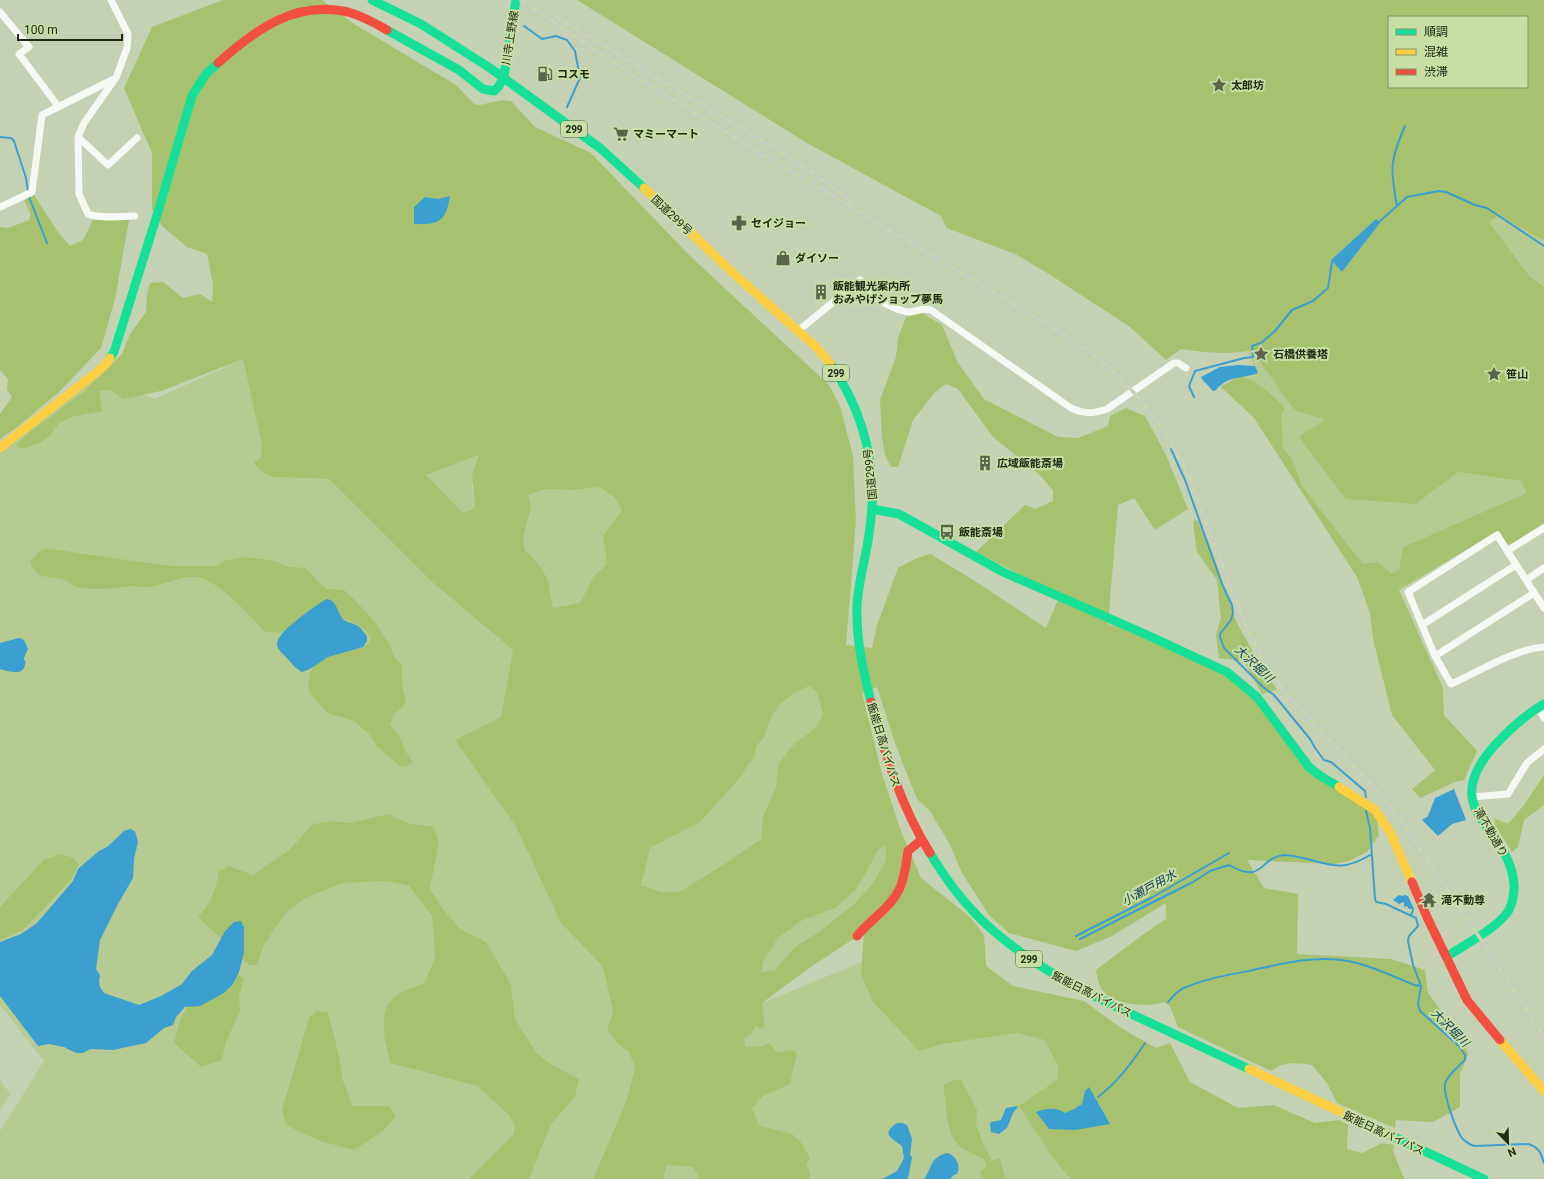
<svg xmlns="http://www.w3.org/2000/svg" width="1544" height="1179" font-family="Roboto,'Noto Sans JP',sans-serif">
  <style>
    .green { fill: #b5cb91 }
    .forest { fill: #a6c26f; fill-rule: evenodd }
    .water { fill: #3ba0d0 }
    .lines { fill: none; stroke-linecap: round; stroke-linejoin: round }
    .stream { stroke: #3ba0d0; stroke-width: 2 }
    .street { stroke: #f6f8f3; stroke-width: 7 }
    .fast { stroke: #16e098; stroke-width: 9 }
    .slow { stroke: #ffcf43; stroke-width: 9 }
    .jam { stroke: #f24e42; stroke-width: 9 }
    .rail-casing { stroke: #c9cdc3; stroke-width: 3.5 }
    .rail { stroke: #c7dea5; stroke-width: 2; stroke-dasharray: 6; stroke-linecap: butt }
    .labels { text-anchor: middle; stroke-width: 4; stroke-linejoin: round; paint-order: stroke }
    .shield { fill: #c7dea5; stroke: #546040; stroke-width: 1 }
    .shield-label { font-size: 10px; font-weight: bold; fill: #222a14 }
    .street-label { font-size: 11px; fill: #222a14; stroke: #c7dea5 }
    .poi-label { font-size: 11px; font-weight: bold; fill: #222a14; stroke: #c7dea5; text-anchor: start }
    .water-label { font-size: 12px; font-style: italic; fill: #0d3a5b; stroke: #c7dea5 }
  </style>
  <rect width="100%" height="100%" fill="#c4d1b2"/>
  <!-- green -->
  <path class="green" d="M1499,215l34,20 11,5v47l-14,-12 -41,-53z
    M1256,350l6,15 31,43 4,3 28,10 -25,16 116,67 41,-32 64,9 7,12 -125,54 -4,23 -6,3 -16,-11 -14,2 -61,-78 -10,-27 -11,-14 2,-1 -2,-29 -6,-17 -27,-21 10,-4 -12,-22z
    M243,359l19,87 -2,12 13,19 56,2 103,103 81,68 -12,67 -46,23 61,87 45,96 42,44 10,45 -6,17 11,15 11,8 6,16 -8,31 -34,80h-64l22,-55 24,-27 4,-18 -30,-16 -13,-11 -21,-33 -4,-35 -25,-42 -27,-14 -19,-23 -10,-17 9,-46 -5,-15 -26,-4 -20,-9 -38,9 -17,-2 -20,3 -24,26 -36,25 -24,-9 -9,5 -3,12 -9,24 49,58 7,-20 23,-34 19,-13 37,-15 43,-2 23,5 23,30 3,42 -11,25 -11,5 -30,32 7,43 87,23 31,28 7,12 -2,9 -44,44h-469v-48l44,-70 -44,-56v-560l91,-71 25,11 39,14z
    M479,455l-7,30 3,23 -12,5 -37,-38z
    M600,487l15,11 8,13 -20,25 4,28 -14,13 -13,26 -27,5 -5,-28 -8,-14 -15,-16 -2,-11 8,-32 -3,-12 19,-6 28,1z
    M809,686l8,7 6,22 -8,13 -23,18 -14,19 -2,22 -13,29 -2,23 -38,26 -44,27h-18l-21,-7 10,-37 50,-26 38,-42 17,-25 2,-10 7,-7 7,-21 10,-14 12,-9z
    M886,846v14l-13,23 -18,20 -36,29 -24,15 -20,23 -14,2 3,-12 14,-22 23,-17 34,-13 32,-37 11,-21z
    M862,962l-1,13 58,76 24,-7 74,-11 27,7 14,26 -7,89 19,24h-260v-7l-4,-6 -32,-35 -14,-5 -8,-17 10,-12 28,-13 7,-31 -5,-3 -15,2 -13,-6 -18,1 -2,-9 8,-5 10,-30z
    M0,1080l10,14 -10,16z
    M667,1165l25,2 5,7 1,5h-35z"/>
  <!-- forest -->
  <path class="forest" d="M223,0h99l32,24 102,61 18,19 6,1 22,-5 9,1 24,26 56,26 98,102 140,130 11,21 13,50 3,64 -10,125 26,3 5,-23 21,-57 19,-10 13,-4 37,22 79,52 14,-33 -84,-43 49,-47 10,4 18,-8v-10l-13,-16 -47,-38 -35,-48 -12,-5 -11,8 -22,28 -15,47h-7l-6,-12 -3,-18 -2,-37 16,-43 2,-19 8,-21 16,-4 20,12 16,38 26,36 74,38 20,1 30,-12 2,-10 16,-8 19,8 21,39 22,54 -33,21 -21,-32 -16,7 -10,119 37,10 98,50 55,70 77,56 4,25 -12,17 -18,9 -14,3 -88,-4 17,28 34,6 -1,60 94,5 34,11 3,23 37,50 3,12 -8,19v33l-27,15 -37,-2 -1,8 -58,-25 -10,-20 -15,-18c-16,-2 -27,-4 -41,6l-93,-44 -8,-21 -6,-4c-17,6 -53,3 -63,-14 -3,-5 -4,-13 -5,-18l45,-34 25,-17v-16l-54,33 -36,15 -67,-18 -20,-18 -27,-42 -12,-28 -20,-34 -13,-12 -21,-53 -19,-59 -15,6 20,81 17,52 22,52 49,39 14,18 2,31 27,20 71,15 37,27 35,20 14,-5 20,39 48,26 36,-3 41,18 24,-3 9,5 -1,24 15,4 20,-10 12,2 -1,6 11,28h-334l-19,-24 -32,-49 38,-26 1,-14 -14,-26 -27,-7 -74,11 -24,7 -46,-49 -12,-27 3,-43 -52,34 -50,37 3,23 -4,3 -5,-3 -4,7 -8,5 2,9 18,-1 5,-3 8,9 15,-2 5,3 -7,31 -28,13 -10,12 8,17 32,8 8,7 10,17 -4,7 4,7v7h-112l-1,-5 -5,-7 -25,-2 -4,14h-70l34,-80 8,-31 -6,-16 -11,-8 -11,-15 6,-17 -10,-45 -42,-44 -45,-96 -61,-87 46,-23 12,-67 -81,-68 -103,-103 -56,-2 -12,-6 -7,-8 6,-5 2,-12 -19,-87 -82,32 -38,8 -12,-9 -12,1 3,20 -31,6 -12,6 -9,12 -10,8 -17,6 -7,-3 10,-11 59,-44 37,-37 8,-20 16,-22 1,-18 3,-11 13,-1 20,16 17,-4 12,8 1,-18 -6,-30 -20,-7 -25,-21 -10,-17v-56l-28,-65 28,-61zM479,455l-7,20 3,33 -12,5 -37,-38zM600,487l15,11 7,12 -19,26 4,28 -14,13 -13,26 -27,5 -5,-28 -8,-14 -15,-16 -2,-11 8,-32 -3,-12 19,-6 28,1zM809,686l8,7 6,22 -8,13 -23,18 -14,19 -2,22 -13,29 -2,23 -38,26 -44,27h-18l-20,-7 9,-37 50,-26 38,-42 17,-25 2,-10 7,-7 7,-21 10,-14 12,-9zM886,846v14l-13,23 -18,20 -36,29 -24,15 -20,23 -14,2 3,-12 14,-22 23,-17 34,-13 21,-19 11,-18 11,-21z
    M577,0h967v240l-11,-5 -34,-20 -10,7 40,53 15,12v236l-33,21h-4l-8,-14 -100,60 44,98 1,27 33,36 -13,29 -9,2 -35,16 -8,-9 23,-19 -43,-55 -19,-76 -3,-26 -13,-36 -103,-159 -33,-31c5,-3 13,-10 19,-10 14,-1 36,21 45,32l-4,6 2,29 -2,1 11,14 10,27 61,78 14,-2 15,11 7,-3 4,-23 124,-54 -6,-12 -63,-9 -42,32 -70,-5 -47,-62 25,-17 -27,-9 -4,-3 -31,-43 -6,-15 -10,1 12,22 -12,-22c-21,4 -43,1 -65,-2l-15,11 -36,-33 -81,-53 -34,-20 -68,-26 -6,-12 -134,-73zM1389,17h138v70h-138zM1376,219l4,4 -38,49 -11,-12z
    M34,195l24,37 12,14 13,-6 10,-20 33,-2 3,2 -14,79 -14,49 -41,43 -44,37 -16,11v-25l12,-17 -5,-7 1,-11 -8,-9v-143l8,1 21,-8 2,-6 -7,-14z
    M1197,520l13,26 27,77 20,36 20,31 -15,4 -18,-33 -25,-3 -3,-23 5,-17 -4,-38 -20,-28 -4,-31z
    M46,549l12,1 46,7 68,9h45l7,-5 22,-4 29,4 14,6 16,1 7,6 5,7 10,8 17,1 13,12 20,23 13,21 4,10 8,9c-1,13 0,24 4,36l-4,7 -8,6 -4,11 9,10 7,17 7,10 -6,4 -6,1 -24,-21 -9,-13 -14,-12 -26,-8 -16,-17 -4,-8 2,-15 11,-19 33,-10 13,1 4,-6 -5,-8 -13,-9 -13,-5 -56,16 -19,-1c-16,-17 -42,-47 -64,-54 -16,-5 -37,8 -53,9 -5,1 -11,-1 -16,-1 -17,2 -36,5 -54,1 -6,-1 -10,-6 -16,-8 -16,-4 -24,2 -32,-17l9,-10z
    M1544,775v30l-20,15 -6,27 -6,5 -17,-27 -1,-7 14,6 16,-19z
    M388,814l20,9 26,4 5,15 -9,47 10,16 19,23 27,14 25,42 4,35 21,33 13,11 30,16 -4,18 -24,27 -22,55h-60l44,-44 2,-9 -7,-12 -31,-28 -87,-23c-4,-22 -15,-51 6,-67 8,-6 19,-9 28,-13l11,-25 -3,-42 -23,-30 -23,-5 -43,2 -37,15 -19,13 -23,34 -7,20h-8l-51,-48c13,-14 18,-28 21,-46l10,-5 24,9 36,-25 24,-26 20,-3 17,2z
    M61,854l13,4 5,7 -9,16 -47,49 -23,10v-33l44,-47z
    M234,974l10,4 -5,18 1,15 -14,31 -4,18 -21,7 -27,-24c2,-8 4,-17 7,-24 10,-22 33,-33 53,-45z
    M317,1011l11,1 11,44 4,25 10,25h36l7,11 -13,14 -29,19 -34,-9 -34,-16 -4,-15 27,-92z
    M954,1080h7l16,30 -1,14 6,17 10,20 8,-3 5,21h-24l-1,-7 7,-6 -3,-7c-9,-5 -23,-9 -29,-18 -10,-15 -8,-39 -12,-55z"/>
  <!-- water -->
  <path class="water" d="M450,196c-4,26 -12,29 -36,28v-17l11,-10 13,2z
    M1376,219l4,4 -38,49 -11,-12z
    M1238,365l17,1 3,7c-18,7 -29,1 -43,18h-2l-11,-12 -1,-2 19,-10z
    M327,599c10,2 10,12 15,19 4,5 9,4 14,7 5,2 8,8 11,11v5l-4,6 -35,10 -18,12 -8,3c-8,-5 -10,-8 -16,-15 -3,-3 -8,-7 -9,-12 -2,-12 36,-37 46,-44z
    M19,638l5,2 4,9c-1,3 -3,6 -4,9 0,5 2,1 1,6 -1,13 -17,7 -25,5v-26z
    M1454,789l12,31 -14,4 -14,12 -16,-16 6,-4 7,-18z
    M130,829l5,2 3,11 -4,17 -1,19 -15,26 -18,36 -4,29 4,6 -1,6 1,6 4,6 35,12 22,-9 21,-12 10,-13 20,-16 13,-24 9,-9 7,-1 3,6v25l-5,20 -6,12 -9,9 -24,13 -15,1 -9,10 -3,8 -9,3 -18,15 -33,7 -22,-1 -8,4h-7l-12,-6 -15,-3 -11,2 -38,-50v-54l21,-8 16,-11 36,-42 5,-12 21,-18 8,-4 17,-16z
    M1399,895l3,1 3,-1 3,1 6,13h-5l-2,-3 -3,1v-5l-5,2 -6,-4z
    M1089,1087l21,37 -35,6 -26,-1 -13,-17c9,-4 20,-5 29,1l9,-4 8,-5 3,-13z
    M1017,1106l1,1 -5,6 -6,15 -8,6 -8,-2 -1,-8 1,-2 10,-2 5,-12z
    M897,1123h5l5,2 5,14 -2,16 2,2 -4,22h-26l15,-8 7,-13 -2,-12c-11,-8 -21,-12 -5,-23z
    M947,1153c9,2 14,12 10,21l-3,1 -4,4h-26c9,-12 5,-21 23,-26z"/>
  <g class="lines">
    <!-- stream -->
    <path class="stream" d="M524,26l18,13 14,-3 11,4 8,11 5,27 -13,29
      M0,137l11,1 3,3 12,37 2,14
      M29,197l18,46
      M1397,206c-7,-37 -7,-46 8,-80
      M1379,222l28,-25 32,-6 7,1 29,13 12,3 57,38
      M1194,397l-5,-11 6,-15 49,-13 9,-1 -1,-11 9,-3 14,-12 17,-21 21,-9 15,-13 4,-26
      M1171,449l14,31 37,104 10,21 1,8 -2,7 -11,14v3l4,11 39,39 11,8 36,44 5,9 9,12 7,2 34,29 1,6
      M1366,811l4,17 5,71 1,3 10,2 30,14 2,8 -9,10 -1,5 5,24 8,21 -3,18 2,7 40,36 5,8v5c-6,6 -18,15 -20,24 -2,10 10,42 15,51 3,6 9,9 14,11l54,-2c11,3 13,9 16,19
      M1411,915l2,-5
      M1076,936l75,-38 78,-45
      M1080,939l113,-57 17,-11 19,-6c35,20 29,-7 55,-10 6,0 13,2 19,3 29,7 39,14 67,-3
      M1168,1002c5,-6 9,-11 16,-14 20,-9 43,-13 65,-17 32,-7 60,-15 93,-11 23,3 51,16 72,25l7,1
      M1098,1097c20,-15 34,-34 47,-54"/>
    <!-- street -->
    <path class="street" d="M0,12l29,35 -10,7 39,52
      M115,79l-31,44 -6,14 1,57 9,20c12,5 33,2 47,2
      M78,137l30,28 29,-27
      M0,207l32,-15 10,-77 74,-37 11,-30 1,-14 -17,-34
      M798,331l62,-51c13,17 17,21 37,29 4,1 8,3 12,3 8,0 13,-5 22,-2l140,98c13,6 22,6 36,1l67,-46h4l8,5
      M1507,551l37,-23
      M1526,580l18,-12
      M1544,608l-47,-73 -89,57 27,64 16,28c27,-12 63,-35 93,-37
      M1422,625l94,-60
      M1435,656l99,-63
      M1538,707l6,11
      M1472,797l36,-3 19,-31 17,-14"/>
    <!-- fast -->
    <path class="fast" d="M372,0l49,24 69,44 110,80 44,40
      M387,30l72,40 24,19 11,2 5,-5 5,-10 12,-76
      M110,358l4,-6 44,-140 34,-116 14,-22 12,-11
      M830,363c36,52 49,108 39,171 -3,24 -11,48 -12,72 -1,33 6,64 14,96
      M872,509l27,5 104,58 142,62 82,38 30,25 52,70 10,8 20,12
      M930,853c16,27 35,52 58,73 46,42 100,68 156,94 35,16 70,33 105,49
      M1446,957c18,-12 52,-29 63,-47 4,-8 5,-16 5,-24 -2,-59 -80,-73 -19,-141 15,-16 30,-30 49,-41
      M1388,1134l96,45"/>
    <!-- slow -->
    <path class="slow" d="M644,188l90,86 81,72 15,17
      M0,448l97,-76 10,-9 3,-5
      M1339,787l36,23 15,22 22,50
      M1500,1040l44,51
      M1249,1069l139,65"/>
    <!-- jam -->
    <path class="jam" d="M218,63c37,-33 77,-63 130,-51 14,4 27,11 39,18
      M871,702c14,52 30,105 59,151
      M1412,882l15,35 40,83 33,40
      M857,936c13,-16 33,-28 42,-46 6,-12 7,-26 9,-39l12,-10"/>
    <!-- rail casing -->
    <g class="rail-casing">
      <path id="rail" d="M521,0l113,76 118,72 323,193c52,36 80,72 110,127l61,158 22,42 13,19 19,22 80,85 22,28 72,107 70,108
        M553,15l241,145 59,42"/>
    </g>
    <!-- rail -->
    <use href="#rail" class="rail"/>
  </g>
  <!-- icons -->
  <defs>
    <g id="fuel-bare" transform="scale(1.2)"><path d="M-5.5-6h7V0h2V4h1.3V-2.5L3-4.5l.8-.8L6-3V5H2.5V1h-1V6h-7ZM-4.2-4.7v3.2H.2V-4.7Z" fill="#5b644b" stroke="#c7dea5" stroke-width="2.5" paint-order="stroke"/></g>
    <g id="sight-bare" transform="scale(1.2)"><path d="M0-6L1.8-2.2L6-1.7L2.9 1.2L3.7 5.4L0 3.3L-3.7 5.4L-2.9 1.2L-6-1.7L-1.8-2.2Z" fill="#5b644b" stroke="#c7dea5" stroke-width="2.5" paint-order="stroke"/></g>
    <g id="supermarket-bare" transform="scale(1.2)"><path d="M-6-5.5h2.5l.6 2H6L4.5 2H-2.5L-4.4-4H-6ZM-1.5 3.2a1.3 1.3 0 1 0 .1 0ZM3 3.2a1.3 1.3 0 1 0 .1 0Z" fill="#5b644b" stroke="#c7dea5" stroke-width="2.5" paint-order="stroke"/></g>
    <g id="pharmacy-bare" transform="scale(1.2)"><path d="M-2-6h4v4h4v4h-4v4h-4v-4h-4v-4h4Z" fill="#5b644b" stroke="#c7dea5" stroke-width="2.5" paint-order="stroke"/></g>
    <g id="shop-bare" transform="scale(1.2)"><path d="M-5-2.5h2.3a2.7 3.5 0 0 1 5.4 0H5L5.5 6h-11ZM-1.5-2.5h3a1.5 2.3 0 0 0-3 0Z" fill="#5b644b" stroke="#c7dea5" stroke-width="2.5" paint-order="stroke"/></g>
    <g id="building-bare" transform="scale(1.2)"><path d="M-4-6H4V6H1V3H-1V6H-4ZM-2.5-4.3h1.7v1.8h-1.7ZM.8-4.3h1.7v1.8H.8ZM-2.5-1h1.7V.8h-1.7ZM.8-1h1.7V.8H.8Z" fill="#5b644b" stroke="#c7dea5" stroke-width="2.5" paint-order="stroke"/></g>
    <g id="bus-bare" transform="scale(1.2)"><path d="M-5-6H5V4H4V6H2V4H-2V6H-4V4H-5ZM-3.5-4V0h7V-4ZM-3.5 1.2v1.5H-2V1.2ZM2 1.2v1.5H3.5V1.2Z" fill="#5b644b" stroke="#c7dea5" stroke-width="2.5" paint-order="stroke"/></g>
    <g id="temple-bare" transform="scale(1.2)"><path d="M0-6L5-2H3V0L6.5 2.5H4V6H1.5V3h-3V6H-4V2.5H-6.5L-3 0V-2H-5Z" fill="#5b644b" stroke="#c7dea5" stroke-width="2.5" paint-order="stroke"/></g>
  </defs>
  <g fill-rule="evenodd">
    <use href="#fuel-bare" x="545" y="74"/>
    <use href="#sight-bare" x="1219" y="85"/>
    <use href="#supermarket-bare" x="621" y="134"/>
    <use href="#pharmacy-bare" x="739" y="223"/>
    <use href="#shop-bare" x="783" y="258"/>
    <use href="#building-bare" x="821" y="292"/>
    <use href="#sight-bare" x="1261" y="354"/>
    <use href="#sight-bare" x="1494" y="374"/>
    <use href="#building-bare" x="985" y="463"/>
    <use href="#bus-bare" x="947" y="532"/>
    <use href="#temple-bare" x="1429" y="900"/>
  </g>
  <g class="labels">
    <!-- shield labels -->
    <g class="shield">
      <rect x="561" y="121" width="26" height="16" rx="3"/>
      <rect x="823" y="365" width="26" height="16" rx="3"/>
      <rect x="1016" y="951" width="26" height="16" rx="3"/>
    </g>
    <g class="shield-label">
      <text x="574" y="133">299</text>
      <text x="836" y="377">299</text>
      <text x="1029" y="963">299</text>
    </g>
    <!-- street labels -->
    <g class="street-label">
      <text transform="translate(510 38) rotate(-81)" y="4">川寺上野線</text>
      <text transform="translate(672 215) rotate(43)" y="4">国道299号</text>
      <text transform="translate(870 474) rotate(-96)" y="4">国道299号</text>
      <text transform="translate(884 745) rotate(73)" y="4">飯能日高バイパス</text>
      <text transform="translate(1491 832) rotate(60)" y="4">滝不動通り</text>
      <text transform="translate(1092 994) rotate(27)" y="4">飯能日高バイパス</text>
      <text transform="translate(1384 1133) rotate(25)" y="4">飯能日高バイパス</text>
    </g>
    <!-- poi labels -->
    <g class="poi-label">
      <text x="557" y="78">コスモ</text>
      <text x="1231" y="89">太郎坊</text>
      <text x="633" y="138">マミーマート</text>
      <text x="751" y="227">セイジョー</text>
      <text x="795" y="262">ダイソー</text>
      <text x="833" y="290">飯能観光案内所<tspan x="833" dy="13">おみやげショップ夢馬</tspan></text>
      <text x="1273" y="358">石橋供養塔</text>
      <text x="1506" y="378">笹山</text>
      <text x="997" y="467">広域飯能斎場</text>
      <text x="959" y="536">飯能斎場</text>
      <text x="1441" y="904">滝不動尊</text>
    </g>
    <!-- water labels -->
    <g class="water-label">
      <text transform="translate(1254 664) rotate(43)" y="4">大沢堀川</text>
      <text transform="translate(1149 888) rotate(-29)" y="4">小瀬戸用水</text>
      <text transform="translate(1450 1028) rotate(45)" y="4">大沢堀川</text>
    </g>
  </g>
  <!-- legend -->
  <rect x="1388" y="16" width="140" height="72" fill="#c7dea5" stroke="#85966b"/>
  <rect x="1396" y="29" width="20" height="6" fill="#16e098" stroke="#85966b"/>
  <text x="1424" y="36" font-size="12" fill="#222a14">順調</text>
  <rect x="1396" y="49" width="20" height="6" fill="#ffcf43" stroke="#85966b"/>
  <text x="1424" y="56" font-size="12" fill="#222a14">混雑</text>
  <rect x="1396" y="69" width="20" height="6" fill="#f24e42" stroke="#85966b"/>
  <text x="1424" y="76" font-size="12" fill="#222a14">渋滞</text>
  <!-- north arrow -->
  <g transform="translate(1508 1143) rotate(157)" stroke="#c7dea5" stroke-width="3" paint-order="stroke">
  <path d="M0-3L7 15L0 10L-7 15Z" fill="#222a14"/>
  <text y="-6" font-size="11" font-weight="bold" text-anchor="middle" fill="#222a14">N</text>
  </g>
  <!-- scale -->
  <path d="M18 34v6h104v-6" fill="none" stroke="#222a14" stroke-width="2"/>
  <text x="24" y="34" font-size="12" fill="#222a14" stroke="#c7dea5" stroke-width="3" paint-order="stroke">100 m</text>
</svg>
